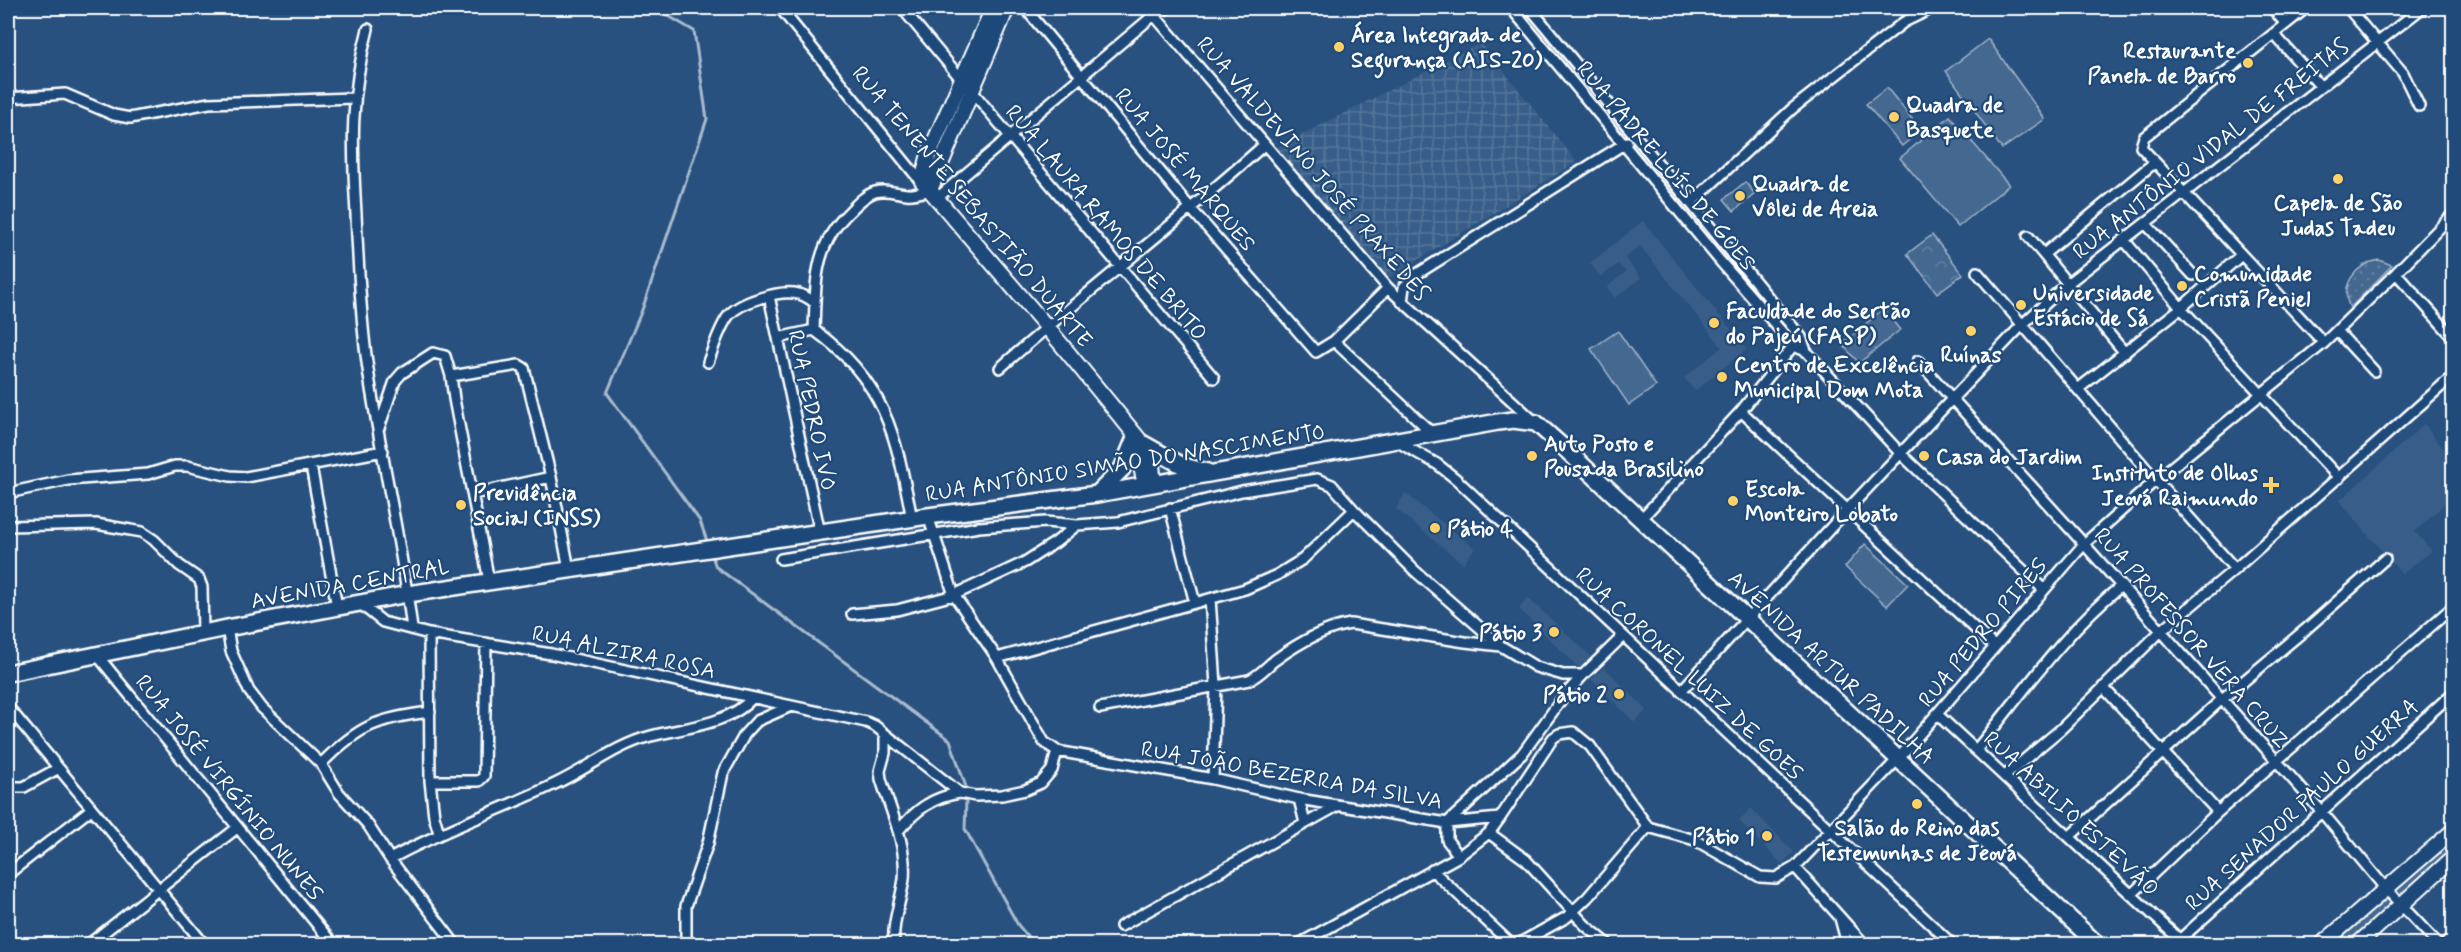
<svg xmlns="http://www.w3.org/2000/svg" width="2461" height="952" font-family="Mynerve,sans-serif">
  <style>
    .built { fill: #375d88 }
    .industrial { fill: url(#industrial-grid) }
    .grass { fill: url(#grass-dots); stroke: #a2b4c8; stroke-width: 1.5 }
    .park { fill: url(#park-crowns); stroke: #a2b4c8; stroke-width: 1.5 }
    .pitch { fill: #446890; stroke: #a2b4c8; stroke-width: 1.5 }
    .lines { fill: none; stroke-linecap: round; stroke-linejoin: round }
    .stream { stroke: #aabbcd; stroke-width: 3 }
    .street-casing { stroke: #fff; stroke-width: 14 }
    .secondary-casing { stroke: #fff; stroke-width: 18 }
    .primary-casing { stroke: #fff; stroke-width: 20 }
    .street { stroke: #1f4a7a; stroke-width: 9 }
    .secondary { stroke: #1f4a7a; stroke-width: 14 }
    .primary { stroke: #1f4a7a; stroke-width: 15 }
    .poi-dot { fill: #ffd166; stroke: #1f4a7a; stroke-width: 2 }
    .labels { text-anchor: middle; stroke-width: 4.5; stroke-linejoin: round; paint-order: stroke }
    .poi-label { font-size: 22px; font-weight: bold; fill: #fff; stroke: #1f4a7a; text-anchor: start }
    .street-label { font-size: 22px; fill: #fff; stroke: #1f4a7a }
  </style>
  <defs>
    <pattern id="industrial-grid" width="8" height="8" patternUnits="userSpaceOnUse" patternTransform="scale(1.5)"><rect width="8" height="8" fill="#375d88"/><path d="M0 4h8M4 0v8" fill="none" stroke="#55759a"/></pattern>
    <pattern id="grass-dots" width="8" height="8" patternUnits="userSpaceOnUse" patternTransform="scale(1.5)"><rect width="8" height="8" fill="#446890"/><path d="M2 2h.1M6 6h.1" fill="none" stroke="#607fa1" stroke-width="1.8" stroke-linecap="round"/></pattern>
    <pattern id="park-crowns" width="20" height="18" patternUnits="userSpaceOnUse" patternTransform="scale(1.5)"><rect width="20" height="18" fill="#446890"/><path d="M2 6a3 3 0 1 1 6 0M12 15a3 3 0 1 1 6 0" fill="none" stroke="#607fa1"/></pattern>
  </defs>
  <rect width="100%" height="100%" fill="#28517f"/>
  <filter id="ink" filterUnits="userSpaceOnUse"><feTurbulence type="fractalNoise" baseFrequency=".0167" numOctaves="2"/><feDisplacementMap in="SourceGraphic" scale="12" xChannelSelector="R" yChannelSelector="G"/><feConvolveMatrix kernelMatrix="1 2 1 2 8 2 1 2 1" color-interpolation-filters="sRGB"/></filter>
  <g filter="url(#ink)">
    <!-- built -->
    <path class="built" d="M1643,221l104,128 -52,42 -11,-13 38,-31 -82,-101 -15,12 16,20 -26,20 -8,-11 19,-15 -8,-8 -17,13 -11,-14z
      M2424,424l29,37v10l-11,10 11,15 -38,36 17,19 -30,23 -63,-73z
      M1405,493l70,55 -12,16 -67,-55z
      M1528,598l63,58 -12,12 -60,-59z
      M1604,667l43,43 -13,12 -43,-43z
      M1751,808l43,44 -12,12 -43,-43z"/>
    <!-- industrial -->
    <path class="industrial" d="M1481,43l96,119 -190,117 -111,-131z"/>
    <!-- grass -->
    <path class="grass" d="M2379,260l13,5 -42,43c-11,-23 6,-44 29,-48z"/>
    <!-- park -->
    <path class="park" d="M1932,235l31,39 -26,19 -30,-39z
      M2453,837v13l-103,94h-17z"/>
    <!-- pitch -->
    <path class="pitch" d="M1988,39l57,80 -43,30 -56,-78z
      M1887,88l34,42 -19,16 -36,-42z
      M1950,116l59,69 -51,42 -58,-69z
      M1745,182l10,12 -21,17 -10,-12z
      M1883,309l17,21 -41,33 -17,-19z
      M1618,331l38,55 -27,19 -38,-56z
      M1865,544l43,40 -21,22 -42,-39z"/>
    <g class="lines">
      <!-- stream -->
      <path class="stream" d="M655,8l39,23 13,88 -65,191 -35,83 93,128 8,23
        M711,553l5,14 234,173 17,50
        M966,801l-1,28 53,96 16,19"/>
      <!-- street casing -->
      <g class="street-casing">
        <path id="street" d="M780,8l142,175
          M902,8l60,72
          M1025,8l167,202 124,142 18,-11 54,-53
          M1148,8l240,280 146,133
          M1511,8l209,253 74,85 12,5
          M1530,8l271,329 5,14 95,103 142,135
          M2272,8l14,16
          M2306,8l-162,129 -3,10 183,196
          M2348,8l55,65 16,33
          M368,29c-18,67 -16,116 -12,185 2,47 4,94 10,141 12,91 35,181 46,274
          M2274,34l47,53
          M971,90l243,288
          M8,98l57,-4 49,21 16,3 79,-15 144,-5
          M936,199l218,-184 13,-7
          M1692,202l100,-93 112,-87 29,-14
          M2146,224l47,51
          M2028,236l97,117
          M2124,240l57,68 158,170
          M2044,254l111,-92
          M1977,272l179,208 79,89
          M2396,273l58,65
          M769,296l51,237
          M1402,302l2,-15 13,-13 210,-132
          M2337,331l37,40
          M778,338l36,-8
          M1334,341l98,92
          M1918,361l166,183 237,267 65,78 52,55
          M708,362c6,-15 11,-34 21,-47 11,-13 48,-24 65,-22 9,1 15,5 21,10
          M1000,368c86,-76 178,-146 264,-223
          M451,376l68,-11 5,3 27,109 18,92
          M2078,389l103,-81 59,-52
          M1741,411l253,235
          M379,428l16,-47 7,-8 31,-20 12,3 6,20 3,23 35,182
          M1396,441l41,23 19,15 496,465
          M311,466l26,141
          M8,493l60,-13 80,-6 27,-8h12l43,10 16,1 137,-26
          M473,494l78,-17
          M1170,508l25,95
          M928,516l26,79 43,63 47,84 13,9 156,28 86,20 148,24 53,-5 53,-80 6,-4 14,-2 17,14 58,81 47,13 65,37 16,1 19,-11 102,-107 187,-216 72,-64 168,-137 72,-70 58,-60
          M912,519c-16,-82 -25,-137 -98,-189 2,-47 -1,-84 36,-119 7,-7 15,-16 25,-19 11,-3 21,1 32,2 8,1 15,-2 23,-4
          M1641,519l100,-108 56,-70
          M8,526l88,-2 46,8 12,8 25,25 20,14 3,8 1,46
          M781,559l198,-32 67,-5 31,3
          M1210,599l6,86 -3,94
          M359,603l24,19 46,12 122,20 315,68 9,4 85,67 15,3 27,-1 23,-5 16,-7 11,-13 5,-19
          M852,614l45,-4 57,-15 71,-33 31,-20 21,-17 41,-3 124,-31 75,-12 15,6 22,25 61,61 86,75 35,21 27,8h20l40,-39
          M227,628l4,23 18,40 13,17 59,56 18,29 29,32 22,34 65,85
          M429,634l1,147 4,35 5,17
          M97,655l236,289
          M997,658l248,-69 32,-14 26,-16 51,-49
          M2103,687l115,125
          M1681,691l166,-181 176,-186 44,-40 355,-276
          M8,707l196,237
          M1100,708l149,-28c11,-5 17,-13 26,-20 22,-16 49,-32 76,-36l114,18 36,4
          M1938,715l242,225
          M885,734v19l-5,18 1,8c10,33 26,65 23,100 -3,22 -12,43 -10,65
          M1976,750c46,-56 88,-118 145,-164
          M321,764c37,-38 57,-46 109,-52
          M2005,776l56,-47 100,-98 74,-62 219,-194
          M430,781h49l5,-5 2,-133
          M8,787h16l33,-18
          M1299,799l6,24
          M898,831c18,-21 34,-34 62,-38
          M1489,833l37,27 59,65 23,19
          M2070,836l151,-136 84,-70 80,-71
          M1459,856l-12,-16v-17l75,-69 42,-58 19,-21
          M390,859c54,-30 111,-49 167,-76 32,-15 59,-38 94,-47 31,-8 80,-12 101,-38
          M1795,867l69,77
          M1432,870l79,74
          M8,874l82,-64
          M2132,894l86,-82 236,-206
          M1840,918l7,26
          M1121,926l216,-120
          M89,944l148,-116
          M686,944v-38l22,-63 15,-70 22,-39 12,-13 34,-15
          M1299,944l160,-88 30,-23 11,-15
          M1518,944l49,-27 21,-20 60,-70
          M2175,944l279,-252
          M2445,944l9,-8"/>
      </g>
      <!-- secondary casing -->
      <g class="secondary-casing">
        <path id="secondary" d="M993,8l-64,146 -7,27 125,146 95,116c9,12 12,26 11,41
          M930,190l77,-182
          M1134,435l9,41 10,8
          M2322,944l132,-114
          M2358,944l96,-87"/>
      </g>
      <!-- primary casing -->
      <g class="primary-casing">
        <path id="primary" d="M1142,443l41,23 25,6
          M1097,494l25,-25 12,-29
          M8,673l219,-45 181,-34 520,-78 169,-22 401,-72 15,-2 23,3 27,24 534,497"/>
      </g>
      <!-- street -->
      <use href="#street" class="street"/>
      <!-- secondary -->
      <use href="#secondary" class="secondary"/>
      <!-- primary -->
      <use href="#primary" class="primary"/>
    </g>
  </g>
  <!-- markers -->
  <g class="poi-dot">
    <circle cx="1339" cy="47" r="6"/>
    <circle cx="2248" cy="63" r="6"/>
    <circle cx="1894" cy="117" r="6"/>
    <circle cx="2338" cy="179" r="6"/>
    <circle cx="1740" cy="196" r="6"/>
    <circle cx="2182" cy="286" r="6"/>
    <circle cx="2021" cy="305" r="6"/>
    <circle cx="1714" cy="323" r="6"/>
    <circle cx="1971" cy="331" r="6"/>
    <circle cx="1722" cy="377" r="6"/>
    <circle cx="1532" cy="456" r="6"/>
    <circle cx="1924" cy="456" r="6"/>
    <path d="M2268 476h6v6h6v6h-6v6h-6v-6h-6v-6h6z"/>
    <circle cx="1733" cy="501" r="6"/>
    <circle cx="461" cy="505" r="6"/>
    <circle cx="1435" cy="528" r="6"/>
    <circle cx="1554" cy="632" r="6"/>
    <circle cx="1619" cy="694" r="6"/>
    <circle cx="1917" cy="804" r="6"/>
    <circle cx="1767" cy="836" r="6"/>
  </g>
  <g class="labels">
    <!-- poi labels -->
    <g class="poi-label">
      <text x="1351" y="42">Área Integrada de<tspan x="1351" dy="25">Segurança (AIS-20)</tspan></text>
      <text x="2236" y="58" text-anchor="end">Restaurante<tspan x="2236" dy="25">Panela de Barro</tspan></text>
      <text x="1906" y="112">Quadra de<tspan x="1906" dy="25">Basquete</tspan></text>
      <text x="1752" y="191">Quadra de<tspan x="1752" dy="25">Vôlei de Areia</tspan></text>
      <text x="2338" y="210" text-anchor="middle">Capela de São<tspan x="2338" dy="25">Judas Tadeu</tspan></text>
      <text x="2194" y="281">Comunidade<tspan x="2194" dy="25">Cristã Peniel</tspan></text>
      <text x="2033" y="300">Universidade<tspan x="2033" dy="25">Estácio de Sá</tspan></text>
      <text x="1726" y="318">Faculdade do Sertão<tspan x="1726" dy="25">do Pajeú (FASP)</tspan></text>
      <text x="1971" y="362" text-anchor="middle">Ruínas</text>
      <text x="1734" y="372">Centro de Excelência<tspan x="1734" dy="25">Municipal Dom Mota</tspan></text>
      <text x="1544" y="451">Auto Posto e<tspan x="1544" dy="25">Pousada Brasilino</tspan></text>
      <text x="1936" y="464">Casa do Jardim</text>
      <text x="2258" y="480" text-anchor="end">Instituto de Olhos<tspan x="2258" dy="25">Jeová Raimundo</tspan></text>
      <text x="1745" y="496">Escola<tspan x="1745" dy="25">Monteiro Lobato</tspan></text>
      <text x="473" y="500">Previdência<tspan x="473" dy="25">Social (INSS)</tspan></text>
      <text x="1447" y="536">Pátio 4</text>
      <text x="1542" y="640" text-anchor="end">Pátio 3</text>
      <text x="1607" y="702" text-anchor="end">Pátio 2</text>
      <text x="1917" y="835" text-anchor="middle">Salão do Reino das<tspan x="1917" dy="25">Testemunhas de Jeová</tspan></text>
      <text x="1755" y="844" text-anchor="end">Pátio 1</text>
    </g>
    <!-- street labels -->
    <g class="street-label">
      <text transform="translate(2210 148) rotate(-38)" y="8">RUA ANTÔNIO VIDAL DE FREITAS</text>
      <text transform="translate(1667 165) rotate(50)" y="8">RUA PADRE LUÍS DE GOES</text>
      <text transform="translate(1314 168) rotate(49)" y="8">RUA VALDEVINO JOSÉ PRAXEDES</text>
      <text transform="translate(1186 169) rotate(50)" y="8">RUA JOSÉ MARQUES</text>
      <text transform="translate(973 206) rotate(50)" y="8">RUA TENENTE SEBASTIÃO DUARTE</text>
      <text transform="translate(1107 222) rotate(50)" y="8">RUA LAURA RAMOS DE BRITO</text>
      <text transform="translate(813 410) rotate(78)" y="8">RUA PEDRO IVO</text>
      <text transform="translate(1125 462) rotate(-9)" y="8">RUA ANTÔNIO SIMÃO DO NASCIMENTO</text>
      <text transform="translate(350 583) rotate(-10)" y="8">AVENIDA CENTRAL</text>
      <text transform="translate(1982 632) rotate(-50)" y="8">RUA PEDRO PIRES</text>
      <text transform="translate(2192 637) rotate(49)" y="8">RUA PROFESSOR VERA CRUZ</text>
      <text transform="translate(624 651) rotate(12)" y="8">RUA ALZIRA ROSA</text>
      <text transform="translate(1832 667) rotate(43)" y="8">AVENIDA ARTUR PADILHA</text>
      <text transform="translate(1690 673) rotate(43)" y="8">RUA CORONEL LUIZ DE GOES</text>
      <text transform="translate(1292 774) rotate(10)" y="8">RUA JOÃO BEZERRA DA SILVA</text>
      <text transform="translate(230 787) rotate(51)" y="8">RUA JOSÉ VIRGÍNIO NUNES</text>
      <text transform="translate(2301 804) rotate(-42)" y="8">RUA SENADOR PAULO GUERRA</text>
      <text transform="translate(2072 813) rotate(43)" y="8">RUA ABILIO ESTEVÃO</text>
    </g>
  </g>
  <!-- margin -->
  <rect width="2461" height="952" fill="none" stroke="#1f4a7a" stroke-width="30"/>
  <rect x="15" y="15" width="2431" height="922" fill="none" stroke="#fff" stroke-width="2" filter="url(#ink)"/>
</svg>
